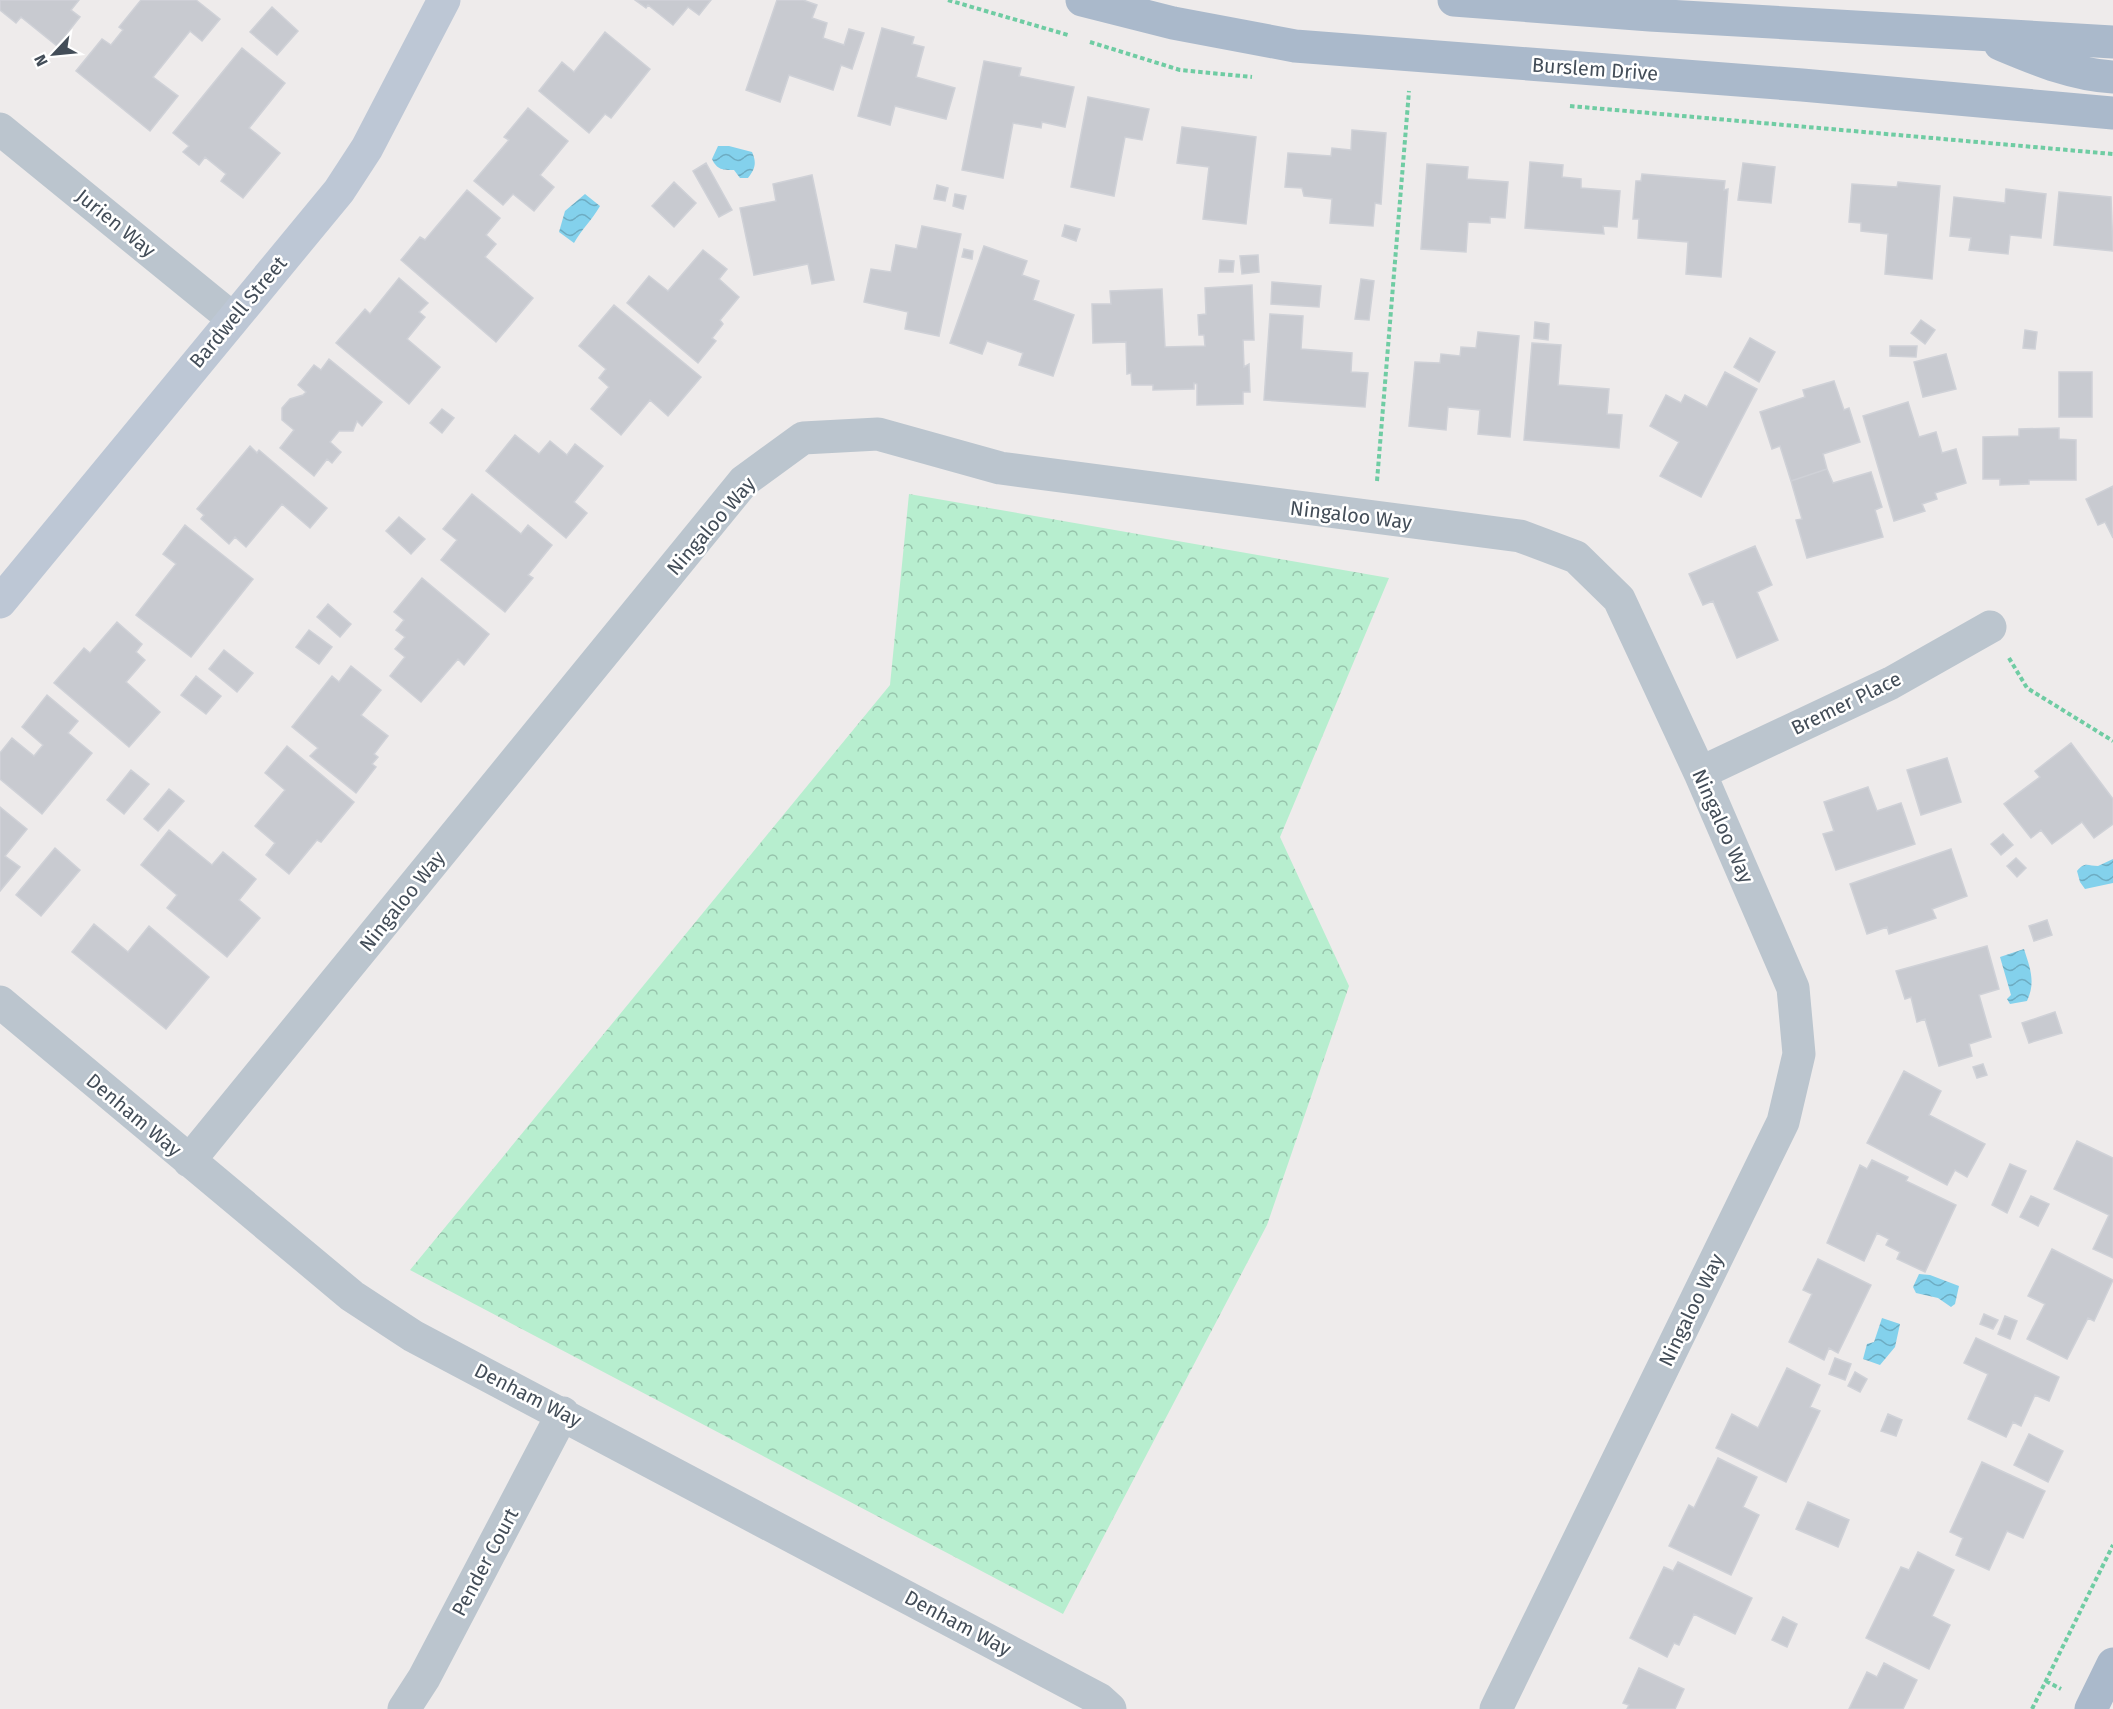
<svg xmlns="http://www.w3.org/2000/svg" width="2113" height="1709" font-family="'Fira Sans',sans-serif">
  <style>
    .park { fill: url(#park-crowns) }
    .water { fill: url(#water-waves) }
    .building { fill: #c8cad0; stroke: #cfd1d7; stroke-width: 1.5 }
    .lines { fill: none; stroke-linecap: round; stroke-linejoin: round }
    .path { stroke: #6fcca3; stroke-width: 4; stroke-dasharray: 4.5 3; stroke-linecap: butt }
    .street { stroke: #bbc5ce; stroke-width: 33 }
    .secondary { stroke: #bdc7d5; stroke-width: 33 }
    .primary { stroke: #aab9cb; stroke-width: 33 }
    .labels { text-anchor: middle; stroke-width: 5; stroke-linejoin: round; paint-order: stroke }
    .street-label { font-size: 20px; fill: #434d58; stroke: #fff }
  </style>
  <defs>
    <pattern id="park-crowns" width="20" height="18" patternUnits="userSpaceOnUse" patternTransform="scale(1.5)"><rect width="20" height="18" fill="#b7eecf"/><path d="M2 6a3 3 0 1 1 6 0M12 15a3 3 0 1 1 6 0" fill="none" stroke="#96c3ab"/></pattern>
    <pattern id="water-waves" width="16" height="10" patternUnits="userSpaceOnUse" patternTransform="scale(1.5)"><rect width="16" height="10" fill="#83d1ec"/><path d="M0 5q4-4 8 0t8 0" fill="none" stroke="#6dacc2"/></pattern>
  </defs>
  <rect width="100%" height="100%" fill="#eeebeb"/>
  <!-- park -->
  <path class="park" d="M909,494l480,84 -109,259 69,149 -82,239 -204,389 -653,-344 480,-585z"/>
  <!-- water -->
  <path class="water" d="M718,146h11l23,6c5,11 3,17 -4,26h-8l-6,-8c-11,0 -17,0 -22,-11z
    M585,194l15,12c-8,14 -18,23 -26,37l-15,-11 6,-21z
    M2113,859v24l-28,6 -5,-7 -3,-11c8,-10 11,-5 21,-5z
    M2024,949c6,19 12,33 3,52l-17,3 -3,-5 4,-4 -11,-38z
    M1919,1274l11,1 29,11 -4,18 -4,3 -13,-9 -22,-5 -3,-6z
    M1882,1318l18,6 -5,23 -15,18 -17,-6 4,-15 7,-2z"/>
  <!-- building -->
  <path class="building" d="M0,0h79l-8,10 9,7 -23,29 -36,-29 -5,6 -16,-13z
    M141,0h55l24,19 -18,22 -12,-10 -37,46 25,19 -28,35 -74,-60 26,-32 9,6 12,-15 -4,-3z
    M635,0h76l-12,15 -11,-8 -15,18 -25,-20 -2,3z
    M777,0h26l14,5 -5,13 15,5 -4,15 21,7 5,-16 15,4 -12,36 -11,-4 -8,25 -44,-15 -9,27 -34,-12z
    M272,7l26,24 -21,24 -27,-23z
    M882,28l32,9 -2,7 12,3 -8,30 39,11 -9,31 -51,-13 -5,19 -32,-9z
    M605,32l45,37 -39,49 -6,-4 -16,19 -50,-42 23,-29 12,10z
    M242,48l43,35 -36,45 31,25 -37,45 -22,-17 5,-7 -21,-17 -6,8 -16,-13 6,-6 -16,-13z
    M984,61l37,7 -2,8 55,11 -9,40 -23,-5 -1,6 -28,-5 -10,55 -41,-8z
    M1088,97l61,12 -7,31 -17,-3 -11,59 -43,-9z
    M528,108l40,33 -28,34 14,12 -20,24 -21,-17 -10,11 -29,-24 35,-41 -5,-3z
    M1182,127l74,10 -10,87 -43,-5 6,-52 -32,-4z
    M1352,130l34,3 -5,71 -6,-1 -2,23 -43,-3 2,-24 -28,-3 -2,-8 -17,-1 3,-34 43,3 1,-8 19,2z
    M1530,162l33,3 -1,12 19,2v9l39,3 -3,36 -14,-1 1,8 -79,-6z
    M706,163l26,47 -13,7 -26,-46z
    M1743,163l32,4 -4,36 -33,-3z
    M1427,164l41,3 -1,12 41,3 -3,36 -15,-1v6l-22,-1 -2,30 -45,-3z
    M1642,174l83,7 -1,9 4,-1 -7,88 -35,-3 2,-32 -50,-4 1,-19h-6l3,-38h5z
    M812,175l22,105 -22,4 -4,-20 -54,11 -14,-67 36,-7 -3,-17z
    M674,182l22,21 -22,24 -22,-21z
    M1898,182l42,4 -8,93 -47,-5 3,-40 -27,-3v-8l-12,-1 3,-38 45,3z
    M937,185l11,3 -3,13 -11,-2z
    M2006,189l40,5 -5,44 -31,-3 -2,19 -39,-4 2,-12 -21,-2 4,-39 51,6z
    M467,190l33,28 -14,17 10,9 -11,13 48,41 -37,44 -95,-82 19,-23 5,3z
    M2059,192l52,5 2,54 -59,-6z
    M955,194l11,2 -3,13 -10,-3z
    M1065,225l15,4 -4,12 -14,-5z
    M922,226l39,8 -22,102 -34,-7 3,-17 -44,-10 7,-33 20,3 5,-27 21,4z
    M984,246l43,15 -5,14 17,6 -6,19 41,15 -21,61 -34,-11 4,-12 -36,-12 -5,13 -32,-11z
    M964,249l9,2 -1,8 -10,-2z
    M703,250l24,19 -8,10 20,18 -19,23 3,4 -11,14 4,3 -18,22 -71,-60 22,-27 19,15z
    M1258,255l1,17 -17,2 -2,-18z
    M1220,260l14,1 -1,11h-14z
    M399,278l29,25 -9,9 6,5 -18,22 33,28 -31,37 -73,-61 29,-34 5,5z
    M1361,279l13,2 -5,39 -14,-1z
    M1272,282l49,4 -2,21 -48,-3z
    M1252,285l2,55h-11l1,27 5,-3 1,28h-7v12l-46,1v-21l-3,-1v6l-41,1v-5h-21l-1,-12 -4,1 -1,-32 -33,1 -1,-39h19l-1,-13 52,-2 3,58 40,-1 -1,-11h-5l-1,-20 8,-1 -1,-26z
    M614,305l87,72 -33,39 -18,-16 -29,35 -30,-26 18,-22 -10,-9 7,-9 -27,-23z
    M1270,314l33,2 -2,33 51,4 -1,19 17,1 -3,34 -101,-7z
    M1921,320l14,10 -10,14 -14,-11z
    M1535,322l14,2 -1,16 -14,-2z
    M2025,330l12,2 -2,17 -12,-1z
    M1478,332l41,4 -9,101 -32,-3 2,-24 -32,-3 -2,23 -37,-4 6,-64 25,1 1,-9 19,2 1,-9 15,1z
    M1750,338l25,14 -16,30 -25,-15z
    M1532,343l29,2 -3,40 51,4 -2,25 15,1 -3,33 -95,-8z
    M1890,346h27l-1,11 -26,-1z
    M1946,354l10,35 -33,8 -9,-35z
    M329,359l53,43 -20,24 -5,-5 -4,10h-14l-9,11 11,10 -9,11 -5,-4 -13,17 -34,-28 14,-18 -12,-10v-12l8,-9 13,-4 3,-3 -8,-7 16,-20 7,5z
    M1725,372l32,17 -56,108 -41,-21 19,-34 -29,-16 16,-31 15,8 4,-8 22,12z
    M2059,372h33v45h-33z
    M1834,381l10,29 5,-2 11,34 -37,12 4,15 -36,12 -11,-35 -8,3 -12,-37 45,-15 -2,-7z
    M1908,402l11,35 17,-5 6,21 14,-4 10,34 -31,10 2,6 -15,5 3,7 -31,10 -31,-105z
    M442,409l12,9 -12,15 -12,-10z
    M2059,428v11l17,1v40h-47v4l-29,1v-6h-17v-42l36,-1v-7z
    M515,435l24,19 11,-13 17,14 8,-11 28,22 -29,36 13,11 -21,25 -80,-67z
    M250,446l7,7 2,-3 68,58 -17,20 -28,-24 -36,43 -11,-10 -6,7 -28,-25 3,-4 -7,-6z
    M1827,469l6,14 38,-11 11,35 -7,3 8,27 -76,21 -11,-38 6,-1 -11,-38z
    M2113,486v52l-8,-16 -7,3 -12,-26z
    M472,494l49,40 7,-9 24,20 -24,30 5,3 -28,34 -64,-52 16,-20 -14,-11z
    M399,517l26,22 -14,15 -25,-23z
    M185,525l68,54 -62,78 -55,-42 40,-51 -13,-10z
    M1755,546l17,39 -15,7 21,48 -41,18 -24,-57 -10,4 -14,-31z
    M422,578l67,56 -25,31 -6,-6 -37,43 -31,-26 15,-19 -10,-8 10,-12 -9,-7 8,-10 -10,-8z
    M328,604l23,20 -11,13 -23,-20z
    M117,622l25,22 -6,8 9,8 -19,22 34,30 -31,35 -75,-64 30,-35 6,5z
    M309,630l23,17 -13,17 -23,-17z
    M224,650l29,23 -16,19 -28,-23z
    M351,666l30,24 -20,25 27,21 -14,18 4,3 -6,7 4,3 -20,26 -46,-37 8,-8 -26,-21 40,-51 7,6z
    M196,676l25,20 -15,18 -25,-19z
    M47,695l31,26 -10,12 24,20 -50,61 -42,-35v-26l12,-15 22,18 9,-11 -21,-18z
    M2071,743l42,56v25l-19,14 -12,-16 -30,22 -11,-14 -10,8 -27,-34 36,-27 -5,-6z
    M287,746l67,56 -33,40 -4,-2 -28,34 -23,-19 9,-12 -20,-17 30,-36 -20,-17z
    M1947,758l14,44 -40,13 -14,-45z
    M131,770l18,14 -25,30 -17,-14z
    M1868,787l9,24 24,-8 14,41 -79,26 -13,-36 11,-3 -10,-29z
    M169,789l15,12 -26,30 -14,-12z
    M0,807l27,22 -22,27 15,11 -20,24z
    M169,830l43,35 11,-13 33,27 -17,21 21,18 -33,39 -60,-49 10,-13 -36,-30z
    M2003,834l10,11 -12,10 -10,-11z
    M55,848l25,22 -39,46 -25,-21z
    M1951,849l16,47 -35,13 4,9 -47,16 -2,-7 -20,7 -17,-50z
    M2016,858l10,10 -9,9 -10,-11z
    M2047,920l5,15 -18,6 -5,-15z
    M94,924l34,28 21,-26 60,51 -43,52 -94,-77z
    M1987,946l12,43 -20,6 12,42 -22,7 3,12 -33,10 -14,-47 -8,3 -6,-25 -6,2 -9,-28z
    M2055,1012l7,21 -33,10 -7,-20z
    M1983,1064l4,11 -10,3 -4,-11z
    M1904,1071l37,20 -12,24 56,29 -18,33 -12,-7 -8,15 -80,-42z
    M2077,1141l36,17v100l-20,-9 16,-34 -55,-26z
    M1872,1160l36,17 -2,4 50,24 -31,67 -28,-13 3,-7 -14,-7 3,-6 -12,-6 -13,28 -37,-18 33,-78 7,4z
    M2010,1164l16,7 -19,42 -15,-8z
    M2031,1196l18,8 -11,22 -18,-9z
    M2052,1249l61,31 -19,41 -6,-3 -21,41 -40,-20 18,-35 -17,-8z
    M1818,1259l53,26 -33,68 -9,-5 -5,12 -35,-18 23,-48 -9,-4z
    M1984,1314l14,6 -5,9 -13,-5z
    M2005,1316l12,5 -7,18 -12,-5z
    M1976,1338l83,39 -10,24 -14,-6 -14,31 -8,-4 -7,15 -38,-18 20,-45 -24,-11z
    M1835,1358l16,6 -6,16 -16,-6z
    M1787,1368l33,17 -10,22 10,4 -34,71 -70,-34 16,-34 26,14z
    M1855,1372l12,7 -7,13 -12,-6z
    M1888,1414l14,6 -6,16 -15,-5z
    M2029,1434l34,17 -15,31 -34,-17z
    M1718,1458l39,19 -14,30 16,8 -28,60 -62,-29 20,-41 5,3z
    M1982,1462l63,29 -22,47 -16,-7 -18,39 -33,-15 7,-17 -13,-6z
    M1808,1502l41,18 -11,27 -42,-18z
    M1918,1552l36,18 -22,46 18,9 -21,44 -63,-31 35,-71 8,3z
    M1678,1562l74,36 -17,36 -41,-20 -15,31 -5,-2 -7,14 -37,-19 34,-71 9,4z
    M1783,1617l14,7 -10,23 -15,-7z
    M1884,1663l33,17 -14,29h-54l18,-37 10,5z
    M1639,1668l45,21 -9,20h-48l2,-4 -6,-2z"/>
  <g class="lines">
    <!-- path -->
    <path class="path" d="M948,0l120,35
      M1090,42l90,28 72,7
      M1570,106l543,48
      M1377,481l32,-390
      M2009,658l18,30 86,53
      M2046,1681l15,8
      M2032,1709l81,-164"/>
    <!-- street -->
    <path class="street" d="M0,129l232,189
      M1700,773l191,-90 99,-56
      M0,1002l352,294 61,40 686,363 11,10
      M189,1161l555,-680 59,-43 75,-4 122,34 520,68 56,21 43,42 81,174 93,215 6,66 -16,68 -287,587
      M404,1709l20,-31 139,-265"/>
    <!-- secondary -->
    <path class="secondary" d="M0,602l339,-411 28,-43 77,-148"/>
    <!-- primary -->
    <path class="primary" d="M1082,0l91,23 122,23 507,39 311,28
      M1454,0l196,15 463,27
      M2000,44c36,15 73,31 113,33
      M2091,1709l22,-45"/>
  </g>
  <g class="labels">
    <!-- street labels -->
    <g class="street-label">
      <text transform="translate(1595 69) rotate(4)" y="7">Burslem Drive</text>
      <text transform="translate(116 223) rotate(39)" y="7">Jurien Way</text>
      <text transform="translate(238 312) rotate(-50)" y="7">Bardwell Street</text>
      <text transform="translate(1351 515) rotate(7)" y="7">Ningaloo Way</text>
      <text transform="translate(711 526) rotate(-49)" y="7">Ningaloo Way</text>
      <text transform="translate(1846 703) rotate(-26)" y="7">Bremer Place</text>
      <text transform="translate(1723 826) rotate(66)" y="7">Ningaloo Way</text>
      <text transform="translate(402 901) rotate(-51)" y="7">Ningaloo Way</text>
      <text transform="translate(134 1115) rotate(40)" y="7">Denham Way</text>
      <text transform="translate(1691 1310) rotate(-64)" y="7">Ningaloo Way</text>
      <text transform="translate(528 1395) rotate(27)" y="7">Denham Way</text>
      <text transform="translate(485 1562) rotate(-62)" y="7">Pender Court</text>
      <text transform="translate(958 1623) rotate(28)" y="7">Denham Way</text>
    </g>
  </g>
  <!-- north arrow -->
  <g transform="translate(54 54) rotate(244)" stroke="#ffffff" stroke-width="4.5" paint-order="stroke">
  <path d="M0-4.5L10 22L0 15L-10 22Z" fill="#434d58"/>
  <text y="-9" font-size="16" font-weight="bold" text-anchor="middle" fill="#434d58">N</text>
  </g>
</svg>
